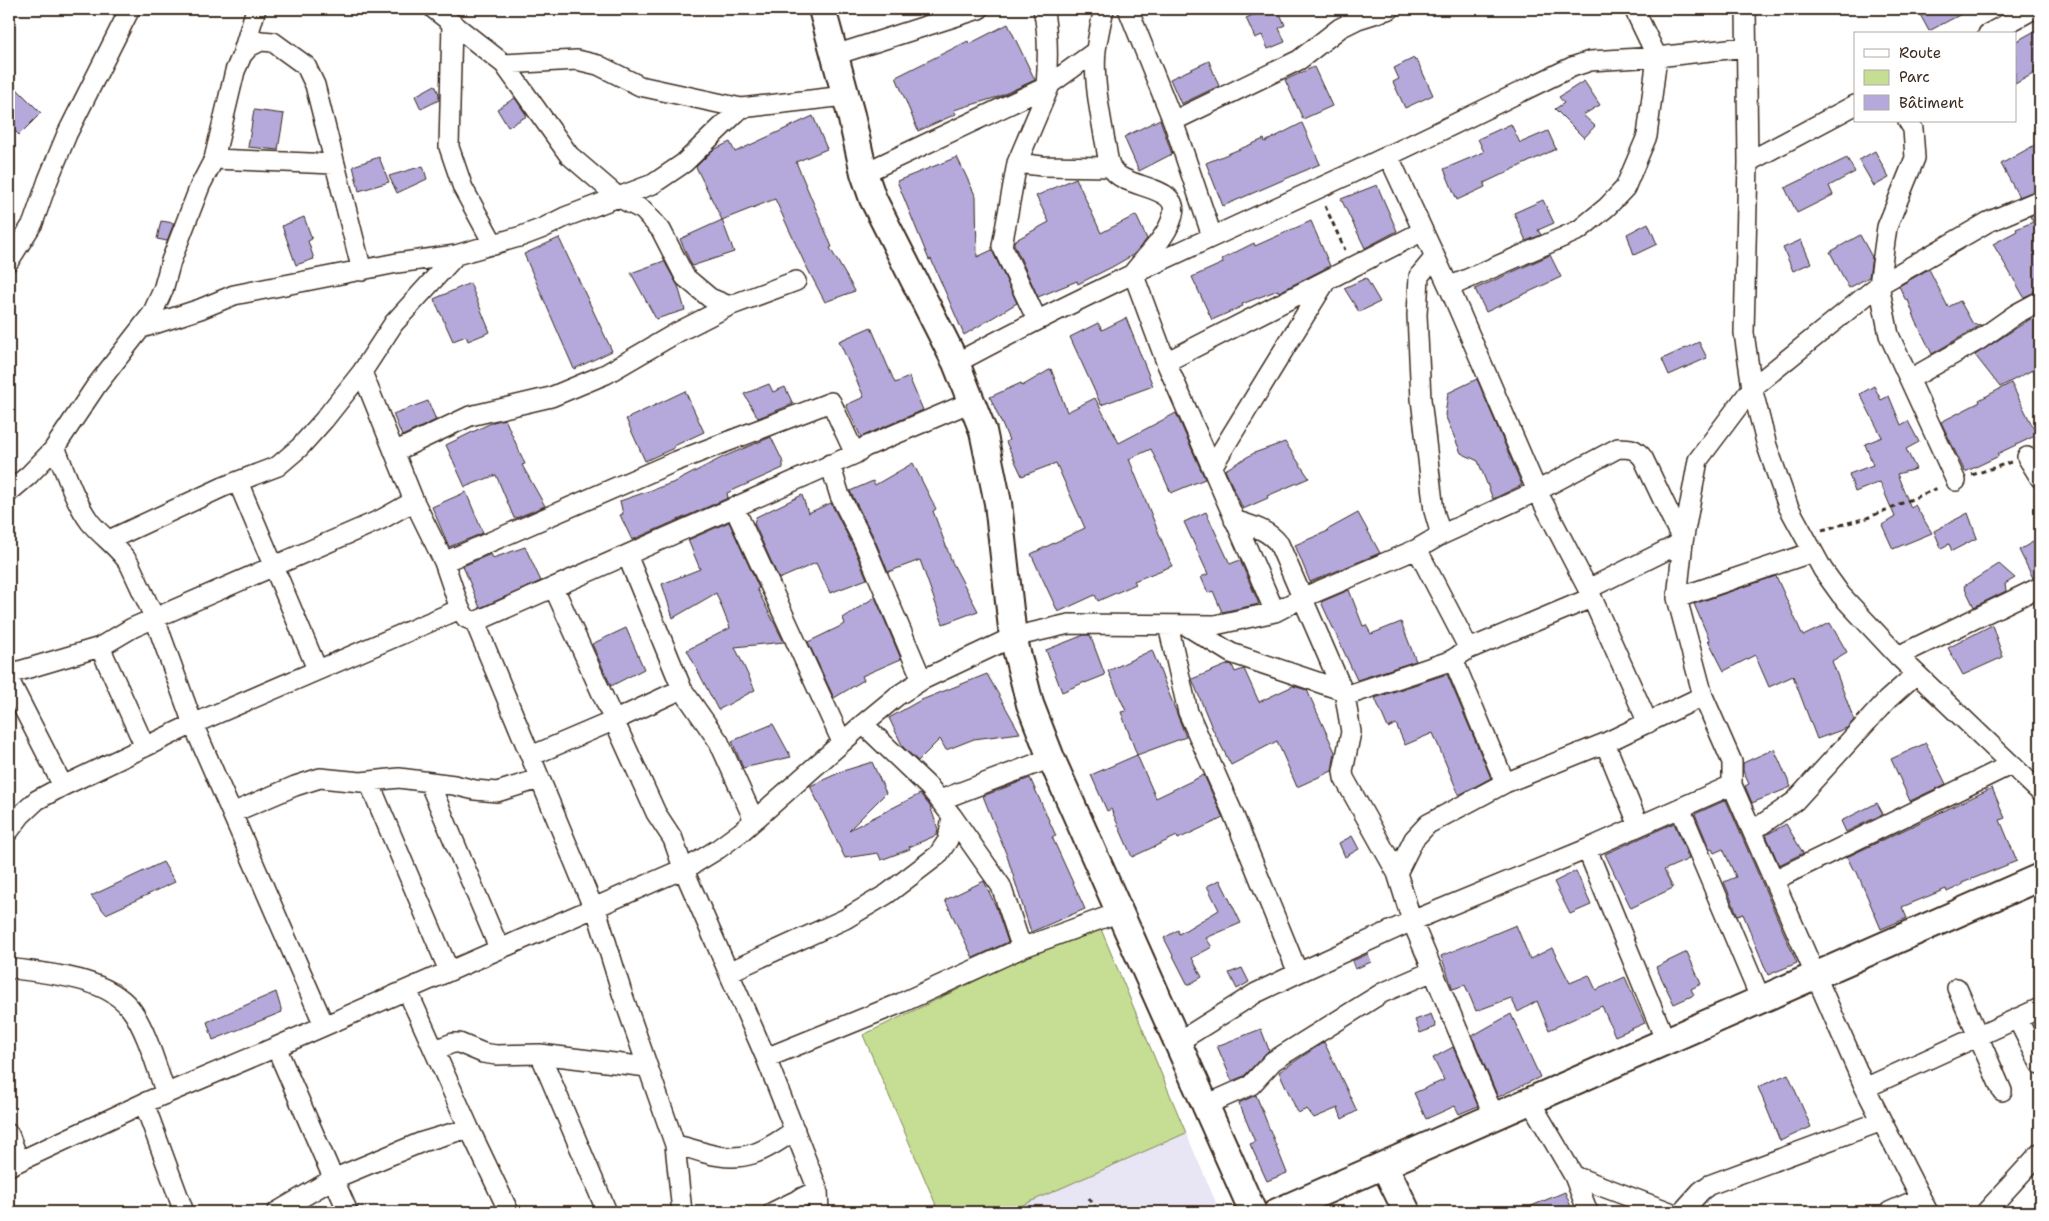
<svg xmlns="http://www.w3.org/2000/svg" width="2049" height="1221" font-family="'Shantell Sans',sans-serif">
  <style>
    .built { fill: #e8e5f4 }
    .green { fill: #c5de94; stroke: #808459 }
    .building { fill: #b4a9da; stroke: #3b2a1e }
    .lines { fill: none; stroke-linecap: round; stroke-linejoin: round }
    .street-casing { stroke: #3b2a1e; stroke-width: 22 }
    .secondary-casing { stroke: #3b2a1e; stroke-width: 30 }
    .path { stroke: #3b2a1e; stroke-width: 3; stroke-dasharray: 5 4; stroke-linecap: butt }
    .street { stroke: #fff; stroke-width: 19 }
    .secondary { stroke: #fff; stroke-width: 26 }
  </style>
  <rect width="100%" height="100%" fill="#fff"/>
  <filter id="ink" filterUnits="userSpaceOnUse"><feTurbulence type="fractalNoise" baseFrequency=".02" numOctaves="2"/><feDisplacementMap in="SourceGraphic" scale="10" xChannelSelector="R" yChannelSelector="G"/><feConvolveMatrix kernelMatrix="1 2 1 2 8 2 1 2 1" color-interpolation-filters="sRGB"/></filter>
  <g filter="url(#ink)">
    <!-- built -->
    <path class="built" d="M1186,1133l34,79h-213z"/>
    <!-- green -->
    <path class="green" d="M1098,922l88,211 -179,79h-68l-76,-177z"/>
    <!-- building -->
    <path class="building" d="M1267,9h11l7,16 -6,3 6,14 -17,7 -6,-14 -7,3 -9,-20z
      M1917,9h54l-42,22z
      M1008,24l27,56 -37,17 -44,13 2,4 -38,17 -22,-54 72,-36 1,3z
      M2040,28v42l-25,14v-42z
      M1414,58l1,3 2,-1 16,35 -28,13 -12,-26 6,-3 -5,-11z
      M1209,61l10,25 -38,18 -11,-25z
      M1314,67l18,39 -29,13 -18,-39z
      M1584,81l16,24 -17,10 12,11 -11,12 -29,-29 9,-6 -5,-6z
      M435,85l4,9v6l-18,9 -6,-13z
      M17,89l24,24 -22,22 -10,-10v-27z
      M515,98l12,18 -19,11 -11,-18z
      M254,110l30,4 -6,36 -30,-3z
      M813,116l14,33 -31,13 36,85 -2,1 25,43 -30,11 -21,-40 -29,-63 -53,21 -26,-53 17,-17 17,-8 5,10z
      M1160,119l12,35 -33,17 -15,-34z
      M1302,123l18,41 -97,42 -17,-43 58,-24 1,3z
      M1511,124l9,19 28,-12 8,18 -72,34 1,4 -28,13 -13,-31 40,-17 -6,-13z
      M2040,142v47l-21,8 -18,-33z
      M1875,151l14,27 -15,8 -15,-26z
      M379,157l10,25 -30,9 -6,-25z
      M957,157l19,40 1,60 15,-7 25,53 -53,32 -33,-76 -2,1 -32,-79z
      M1847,158l8,14 -26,14 4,9 -36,18 -12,-25z
      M423,166l4,13 -30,14 -8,-17z
      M1076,178l25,55 35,-18 11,24 -14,16 -21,12 -34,17 -1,-3 -39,16 -24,-53v-3l35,-19 -13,-26z
      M1377,185l20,46 -32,17 -24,-49z
      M1543,200l11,23 -16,7 3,5 -15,6 -12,-28z
      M2040,212v78l-16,7 -31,-53 24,-13 -1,-2 17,-7 -3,-6z
      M304,217l8,22 -4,2 6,18 -18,6 -14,-39z
      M722,220l12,32 -42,14 -12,-27z
      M161,221l13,2 -7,18 -10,-2z
      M1311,221l19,45 -51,26 -1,-2 -36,14 1,2 -31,14 -20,-43 31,-14 -1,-4 32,-16 1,3z
      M1648,223l9,21 -23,11 -7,-21z
      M1860,235l12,22 -3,20 -20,11 -19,-36z
      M559,238l53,113 -38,18 -50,-115z
      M1801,240l10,23 -18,8 -10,-23z
      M1550,255l11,22 -75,35 -11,-23z
      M664,261l14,25 7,24 -29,9 -25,-46z
      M1929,269l19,38 12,-6 13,23 8,1 -49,29 -16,-33 -8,-21 -2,1 -7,-15z
      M1366,278l14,24 -21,10 -15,-24z
      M470,283l20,49 -22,9 -2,-5 -13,5 -19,-42z
      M2035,316l5,12v38l-40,21 -25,-32z
      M1126,318l27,68 -52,19 -31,-68 28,-14 4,7z
      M871,327l24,56 14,-6 14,33 -62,27 -15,-32 18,-8 -25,-56z
      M1699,342l8,16 -38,17 -7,-16z
      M1051,369l16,43 28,-14 24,45 57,-30 29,66 -34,14 -20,-44 -22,10 43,107 -38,15 2,3 -38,17 -3,-6 -37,17 -27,-58 54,-26 -29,-65 -34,13 -16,-34 3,-2 -19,-43 31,-14 1,3z
      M1477,379l45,106 -29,14 -15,-38 -17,-8 -16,-38 3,-22z
      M2011,383l26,52 -40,19 2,2 -34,16 -24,-50 39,-20 -1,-2z
      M769,384l4,8 12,-5 8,17 -35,14 -14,-24z
      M1874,386l7,14 8,-4 12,29 7,-4 11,21 -13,7 10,20 -19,5 14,34 4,-3 17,28 -39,16 -11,-24 13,-8 -15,-35 -25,10 -6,-18 24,-9 -8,-21 17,-7 -22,-43z
      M685,391l19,41 -30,14v2l-29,13 -19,-42z
      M428,401l8,19 -34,16 -9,-22z
      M505,419l20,45 -3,1 23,41 -29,12h-2l-18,-43 -31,12 -19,-42 47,-23z
      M771,437l12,25v6l-56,25 1,5 -96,42 -12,-25 3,-1 -3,-13 55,-19 48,-25z
      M1285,442l24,36 -42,18 1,2 -25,11 -18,-39 29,-17z
      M913,463l23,46 -3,2 19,51 26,49 -35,13 -23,-64 -32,12 -14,-34 -24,-47 23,-10 2,4z
      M466,492l17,41 -34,14 -17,-40z
      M802,495l6,18 23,-10 23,45 13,31 -37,14 -14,-30 -37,16 -25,-56 2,-6z
      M1206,512l24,52 10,-4 19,44 -37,8 -9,-21 -5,2 -7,-16 7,-3 -24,-52z
      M1358,513l22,40 -70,29 -15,-37 33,-14 -1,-1z
      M1968,513l9,25 -25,13 -3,-7 -8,4 -7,-17z
      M729,522l30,66 -2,1 27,53 -49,5 20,43 -37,20 -31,-60 43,-22 -14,-35 -43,25 -11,-34 38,-15 -12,-29z
      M2040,538v38l-7,2 -14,-28z
      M525,547l16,34 -61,27 -17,-42 28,-12 2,4z
      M1999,564l16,14 -10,6 1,7 -32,16 -10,-21z
      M1776,576l27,60 27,-13 17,29 -15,9 22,59 -7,8 -30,11 -24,-63 -24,11 -14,-32 -31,16 -16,-31 2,1 -16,-37z
      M1349,590l14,36 3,-1 5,9 30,-12 15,39 -59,19 -36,-78z
      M875,597l26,62 -39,17 2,4 -30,18 -26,-56 37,-18 -2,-6z
      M1992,625l11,32 -40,18 -15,-27z
      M626,628l18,41 -33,17 -19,-42z
      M1084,635h6l15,40 -20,8v-1l-23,10 -16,-42z
      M1152,650l34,87 -49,18 -16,-43 5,-1 -18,-40z
      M1229,664l3,1 3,7 9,-3 15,33 34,-16 14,4 28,62 -3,19 -35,16 -20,-46 -46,24 -19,-37 -20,-49z
      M987,674l33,59 -46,6 -28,11 -6,-11 -22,22 -15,-14 -14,-29 30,-17z
      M1447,674l44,104 -32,17 -26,-62 -28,12 -9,-21 -8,4 -13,-30z
      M773,724l18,33 -48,11 -11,-27z
      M1926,743l20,41 -36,17 -19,-42z
      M1774,749l17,38 -39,16 -7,-17 4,-2 -6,-13v-8z
      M1137,755l19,43 48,-23 19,43 -45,21 -1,-3 -45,21 -21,-48 -4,2 -16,-36z
      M872,762l14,31 -37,37 71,-36 10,12 8,23 -1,6 -28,12 1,2 -29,11 -3,-7 -33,5 -35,-72 33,-15z
      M1030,778l26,58 -4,1 33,72 -54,23 -24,-76 -24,-60z
      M1992,788l13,30 -5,2 17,41 -55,22v2l-15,7 -1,-3 -44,18 5,11 -26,11 -25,-59 -2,1 -7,-14z
      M1726,800l71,163 -29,12 -25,-61 -5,2 -14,-34 12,-5 -13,-28 -9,4 -2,-4 -2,1 -15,-36z
      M1877,803l6,11 -37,18 -5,-11z
      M1674,823l15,36 -25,11 9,18 -42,20 -26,-54z
      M1786,824l17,29 -24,12 -13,-30z
      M1352,836l7,13 -14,8 -6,-14z
      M163,862l12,20 -69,32 -15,-18z
      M1576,871l15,34 -21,9 -16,-32z
      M1220,880l21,43 -35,15 6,9 -20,11 10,19 -14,8 -24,-47 14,-8 1,4 40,-24 -12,-24z
      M984,881l12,26 12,35 -35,16 -28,-58z
      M1516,925l14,34 22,-11 18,35 19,-8 7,15 29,-13 20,46 -30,13 -13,-30 -53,24 -12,-29 -19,11 -7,-14 -35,13 -11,-26 -12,4 -12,-33z
      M1687,952l14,32 -10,5 3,6 -20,9 -18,-37z
      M1368,954l3,8 -16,7 -3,-8z
      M1242,968l7,14 -12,7 -8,-16z
      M276,992l6,20 -69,28 -6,-18z
      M1431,1014l5,13 -16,6 -5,-13z
      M1511,1014l29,63 -42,20 -26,-61z
      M1261,1029l8,21 -25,26 -12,5 -15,-35z
      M1324,1042l33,69 -15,8 -4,-11 -24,10 -7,-9 -9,4 -19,-41z
      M1453,1047l25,59 -19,8 -4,-8 -29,13 -12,-26 30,-13 -11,-22z
      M1788,1074l23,53 -31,14 -22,-54z
      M1256,1095l31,78 -20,8 -17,-37 5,-2 -16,-39z
      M1565,1192l6,15 -13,5h-41z"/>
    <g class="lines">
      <!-- street casing -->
      <g class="street-casing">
        <path id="street" d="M434,9l70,55 65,91 49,42 25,13 18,20 24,47 25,21 19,8
          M1043,9c6,25 5,52 3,78
          M1104,9c-3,13 -6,27 -8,41 -3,27 4,64 9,91 2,8 2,19 6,26 12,25 76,15 60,54 -7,19 -26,36 -38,52l33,89 109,250
          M1128,9l45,112 39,115
          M1746,9l2,153 -4,171 8,55 15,58 21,60 35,64 18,25 57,61 142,136
          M452,23l-3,124 14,41 31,57
          M1988,34l46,-25
          M242,55l14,-46
          M835,55l144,-46
          M504,64l73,-4 21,5 42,21 101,22
          M1173,121l126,-61 41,-32 18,-9 32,-10
          M1908,121l5,8 2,29 -28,69 -8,58 10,50 67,146
          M1388,155l61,132 88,204 51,98 60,134
          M214,159l120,5
          M1748,162l107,-57
          M1017,163l25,3 68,1
          M864,173l182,-86 50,-36
          M1435,257l-16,19 -2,39 4,84 13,112 7,24
          M9,261l24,-38 15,-43 19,-46 63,-125
          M1449,287l130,-57 28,-23 18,-19 22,-52 10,-79 -23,-48
          M1037,320l-35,-74 15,-83 33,-78
          M142,328l58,-19 34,-14 163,-32 59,-8
          M1166,362l257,-131
          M956,363c118,-64 239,-118 361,-174 86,-39 170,-81 255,-122l18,-6 67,-4 89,-10
          M362,372l52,129 30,61 16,47 6,9 9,4 380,-168 10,-7 106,-45
          M1910,379l69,-39 37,-26 24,-13
          M55,447c10,24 20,55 35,75 12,15 30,26 40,43l25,54 38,105 131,301
          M394,452l76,-36 81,-19 55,-23 72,-42 51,-26 67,-25
          M2027,457l13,21
          M830,464l10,32 24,47 58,137
          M1212,467l114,-186
          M238,482l79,187
          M9,492l20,-17 24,-25 43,-64 56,-72 11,-24 8,-29 29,-75 14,-27 21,-88 7,-16 7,-8 12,-6 12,1 33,24 9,19 47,186
          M734,507l108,235
          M1234,520c18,6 33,9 45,24l66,152 6,36 -8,39 1,7 53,95 15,48 76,181 8,14
          M109,540l114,-53 55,-21 21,-18 25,-28 38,-48 32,-49 62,-68 66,-19 21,-8 22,-11 88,-33 31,-21 57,-55 104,-12
          M1417,549l52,100
          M627,555l55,134 37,53 35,78
          M444,562l230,-100 157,-60 24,52
          M554,588l102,225 17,26 10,29 83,190 52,132
          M1677,598l136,-46
          M475,622l118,285
          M1168,625l20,87 44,99 66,162
          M1187,626l44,27 110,37
          M100,647l45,100
          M1898,656l142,-69
          M1450,661l3,-2 52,124
          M9,674l91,-27 32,-19 250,-109 32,-18
          M9,680l54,106
          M1345,696l105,-35 19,-12 122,-51
          M1605,743l34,83
          M531,756l82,-35 69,-32
          M369,782l80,189
          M429,782l70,166
          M1732,785l133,303 63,124
          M940,800l111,-42
          M1680,808l81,192
          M232,813l63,-27 25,-8 41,4 38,-4 55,7 21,5 22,2 42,-13
          M952,816l49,70 17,51 6,10 96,-35
          M1754,830l41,-29 92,-101 29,-26
          M9,831l12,-16 16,-15 26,-14 130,-62 267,-115
          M1587,849l79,193
          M1397,873l17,-34 14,-15 77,-41 100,-40 98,-47
          M1774,880l236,-115
          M595,906l27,87 53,152c11,2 20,5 30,8 39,11 59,-1 90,-23
          M9,968c38,6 95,8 121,40 16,20 27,61 36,86
          M729,972l116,-53 42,-25 51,-39 10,-15 4,-24 -22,-28 -67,-64
          M1957,988l45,103
          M407,990l62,138 40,84
          M2017,1018l23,46
          M1178,1042l78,-49 42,-20 114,-52 175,-72 145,-64v-23l-29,-66 -26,-98 6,-56 15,-82 54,-72 127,-103 109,-63 52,-22
          M276,1047l72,165
          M434,1050l19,-7h6l24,10 13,2 44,-1 67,158
          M540,1054l107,13
          M766,1058l135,-55 123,-56
          M1865,1088l175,-80
          M1530,1101l44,75 14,36
          M144,1103l40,109
          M1206,1105l45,-20 22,-24 109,-68 51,-22
          M9,1134l10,27
          M675,1145l7,67
          M9,1166l135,-63 132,-56 416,-182 26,-16 23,-17 122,-108 34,-28 25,-16 91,-43 56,-13 146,1 60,-13 27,-14 115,-49 24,-14 96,-44 81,-43c12,0 17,0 25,10l40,84 -95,47
          M1574,1176l96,36
          M277,1212l56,-33 89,-37 47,-14
          M773,1212l45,-22 1,22
          M1682,1212l19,-21 8,-6 173,-64
          M1889,1212l31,-14
          M1986,1212l54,-59"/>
      </g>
      <!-- secondary casing -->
      <g class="secondary-casing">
        <path id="secondary" d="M822,9l29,106 13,58 9,26 83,164 27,68 15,72 15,134 17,67 21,54 202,454
          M1384,1165l656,-288
          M1277,1212l107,-47 23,47"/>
      </g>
      <!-- path -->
      <path class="path" d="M1325,206l20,44
        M1972,475l39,-13
        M1822,530l45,-12 73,-31
        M1089,1198l7,10 25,4"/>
      <!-- street -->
      <use href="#street" class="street"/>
      <!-- secondary -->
      <use href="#secondary" class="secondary"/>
    </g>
  </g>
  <!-- margin -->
  <rect width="2049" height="1221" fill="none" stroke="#fff" stroke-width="30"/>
  <rect x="15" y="15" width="2019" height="1191" fill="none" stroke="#3b2a1e" stroke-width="2" filter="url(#ink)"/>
  <!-- legend -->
  <rect x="1854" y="32" width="162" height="90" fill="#ffffff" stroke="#b1aaa5"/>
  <rect x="1864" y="49" width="25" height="8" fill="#ffffff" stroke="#b1aaa5"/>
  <text x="1899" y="58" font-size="15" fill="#3b2a1e">Route</text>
  <rect x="1864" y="70" width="25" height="15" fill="#c5de94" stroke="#b1aaa5"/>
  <text x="1899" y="82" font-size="15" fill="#3b2a1e">Parc</text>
  <rect x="1864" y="95" width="25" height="15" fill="#b4a9da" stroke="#b1aaa5"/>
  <text x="1899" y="108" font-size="15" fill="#3b2a1e">Bâtiment</text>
</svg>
